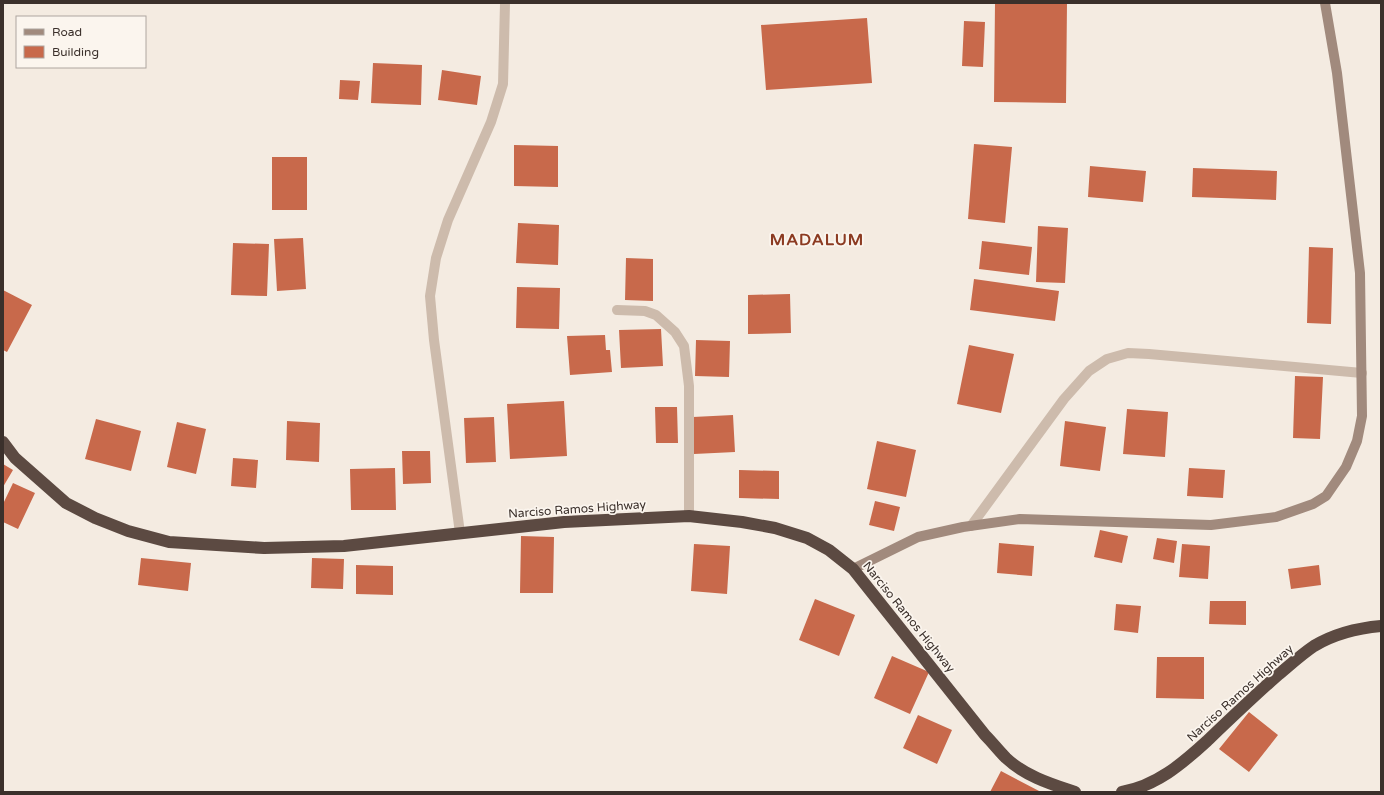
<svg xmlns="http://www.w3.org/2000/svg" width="1384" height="795" font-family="'Varela Round',sans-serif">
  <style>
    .building { fill: #c8694b }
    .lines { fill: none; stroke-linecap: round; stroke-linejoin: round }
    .street { stroke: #cdbbac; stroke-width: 10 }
    .secondary { stroke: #a18a7d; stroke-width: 10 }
    .highway { stroke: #5c4a42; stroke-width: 12 }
    .labels { text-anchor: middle; stroke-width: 3.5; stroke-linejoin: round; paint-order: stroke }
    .street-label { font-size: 12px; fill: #3b302b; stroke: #fbf5ee }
    .district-label { font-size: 16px; font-weight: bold; letter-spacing: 1px; fill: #8c3b22; stroke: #fbf5ee }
  </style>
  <rect width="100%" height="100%" fill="#f4ebe1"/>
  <!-- building -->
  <path class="building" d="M995,3h72l-1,100 -72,-1z
    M867,18l5,65 -106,7 -5,-65z
    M964,21l21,1 -2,45 -21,-1z
    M373,63l49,2 -1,40 -50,-2z
    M442,70l39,6 -4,29 -39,-5z
    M340,80l20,1 -2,19 -19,-1z
    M974,144l38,3 -7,76 -37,-4z
    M514,145l44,1v41l-44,-1z
    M272,157h35v53h-35z
    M1090,166l56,5 -3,31 -55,-5z
    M1193,168l84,3 -1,29 -84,-3z
    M518,223l41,2 -1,40 -42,-2z
    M1038,226l30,2 -3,55 -29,-1z
    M303,238l3,51 -29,2 -3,-52z
    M982,241l50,6 -3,28 -50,-6z
    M233,243l36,1 -2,52 -36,-1z
    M1309,247l24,1 -2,76 -24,-1z
    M626,258l27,1v42l-28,-1z
    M974,279l85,12 -4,30 -85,-11z
    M517,287l43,1 -1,41 -43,-1z
    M3,290l29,15 -25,47 -4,-2z
    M790,294l1,39 -43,1v-39z
    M661,329l2,37 -42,2 -2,-38z
    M605,335l1,15h4l2,22 -42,3 -3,-39z
    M696,340l34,1 -1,36 -34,-1z
    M969,345l45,9 -13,59 -44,-9z
    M1295,376l28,1 -3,62 -27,-1z
    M564,401l3,55 -57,3 -3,-55z
    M655,407h22l1,36h-22z
    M1127,409l41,3 -3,45 -42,-3z
    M733,415l2,37 -41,2 -1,-37z
    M494,417l2,45 -30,1 -2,-45z
    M96,419l45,12 -10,40 -46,-12z
    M287,421l33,2 -1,39 -33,-2z
    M1065,421l41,6 -6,44 -40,-5z
    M177,422l29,7 -10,45 -29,-7z
    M877,441l39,9 -10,47 -39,-8z
    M402,451h28l1,32 -28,1z
    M233,458l25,2 -2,28 -25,-2z
    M3,464l10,6 -10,17z
    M395,468l1,42h-45l-1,-41z
    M1189,468l36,2 -2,28 -36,-2z
    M739,470l40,1v28l-40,-1z
    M13,483l22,10 -17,36 -15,-7v-18z
    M875,501l25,6 -6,24 -25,-6z
    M1100,530l28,6 -6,27 -28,-6z
    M521,536l33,1 -1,56h-33z
    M1157,538l20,3 -3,22 -21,-4z
    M999,543l35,3 -2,30 -35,-3z
    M694,544l36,2 -3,48 -36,-3z
    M1182,544l28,2 -2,33 -29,-2z
    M141,558l50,5 -3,28 -50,-6z
    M312,558l32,1 -1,30 -32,-1z
    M356,565l37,1v29l-37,-1z
    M1319,565l2,20 -30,4 -3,-20z
    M815,599l40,16 -16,41 -40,-16z
    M1210,601h36v24l-37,-1z
    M1116,604l25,2 -3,27 -24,-3z
    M892,656l37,16 -19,42 -36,-16z
    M1157,657h47v42l-48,-1z
    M1249,712l29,23 -29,37 -30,-23z
    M918,715l34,15 -15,34 -34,-16z
    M1001,771l40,21h-51z"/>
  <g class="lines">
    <!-- street -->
    <path class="street" d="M617,310l28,1 11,4 19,17 9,14 5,40v130
      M971,526l93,-127 25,-28 18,-12 21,-6 21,1 213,19
      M460,533l-26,-193 -4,-44 6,-38 12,-38 43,-98 12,-38 2,-81"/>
    <!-- secondary -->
    <path class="secondary" d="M853,569l65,-32 45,-10 57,-8 191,6 65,-8 37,-13 13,-8 20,-29 11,-26 5,-25 -2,-143 -23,-200 -12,-70"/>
    <!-- highway -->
    <path class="highway" d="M3,442l12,16 51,45 29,15 33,13 41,11 95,6 80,-2 220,-24 125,-6 53,6 33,6 32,10 22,12 24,19 132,166c7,7 14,16 21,23 19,18 45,26 69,34
      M1122,792c34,-6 60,-28 85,-51 23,-22 47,-45 71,-66 12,-10 24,-21 36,-29 20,-12 44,-18 67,-20"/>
  </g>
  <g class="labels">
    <!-- street labels -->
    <g class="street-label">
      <text transform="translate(577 509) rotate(-4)" y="4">Narciso Ramos Highway</text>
      <text transform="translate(909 617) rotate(51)" y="4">Narciso Ramos Highway</text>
      <text transform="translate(1240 693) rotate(-42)" y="4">Narciso Ramos Highway</text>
    </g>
    <!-- district labels -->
    <g class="district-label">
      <text x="817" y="245">MADALUM</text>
    </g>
  </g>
  <!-- border -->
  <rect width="1384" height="795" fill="none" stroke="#3b302b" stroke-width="8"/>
  <!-- legend -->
  <rect x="16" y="16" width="130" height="52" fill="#fbf5ee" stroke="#aea6a0"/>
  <rect x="24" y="29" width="20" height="6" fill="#a18a7d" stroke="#aea6a0"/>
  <text x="52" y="36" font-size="12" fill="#3b302b">Road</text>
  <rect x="24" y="46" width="20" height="12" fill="#c8694b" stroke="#aea6a0"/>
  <text x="52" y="56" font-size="12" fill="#3b302b">Building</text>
</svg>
